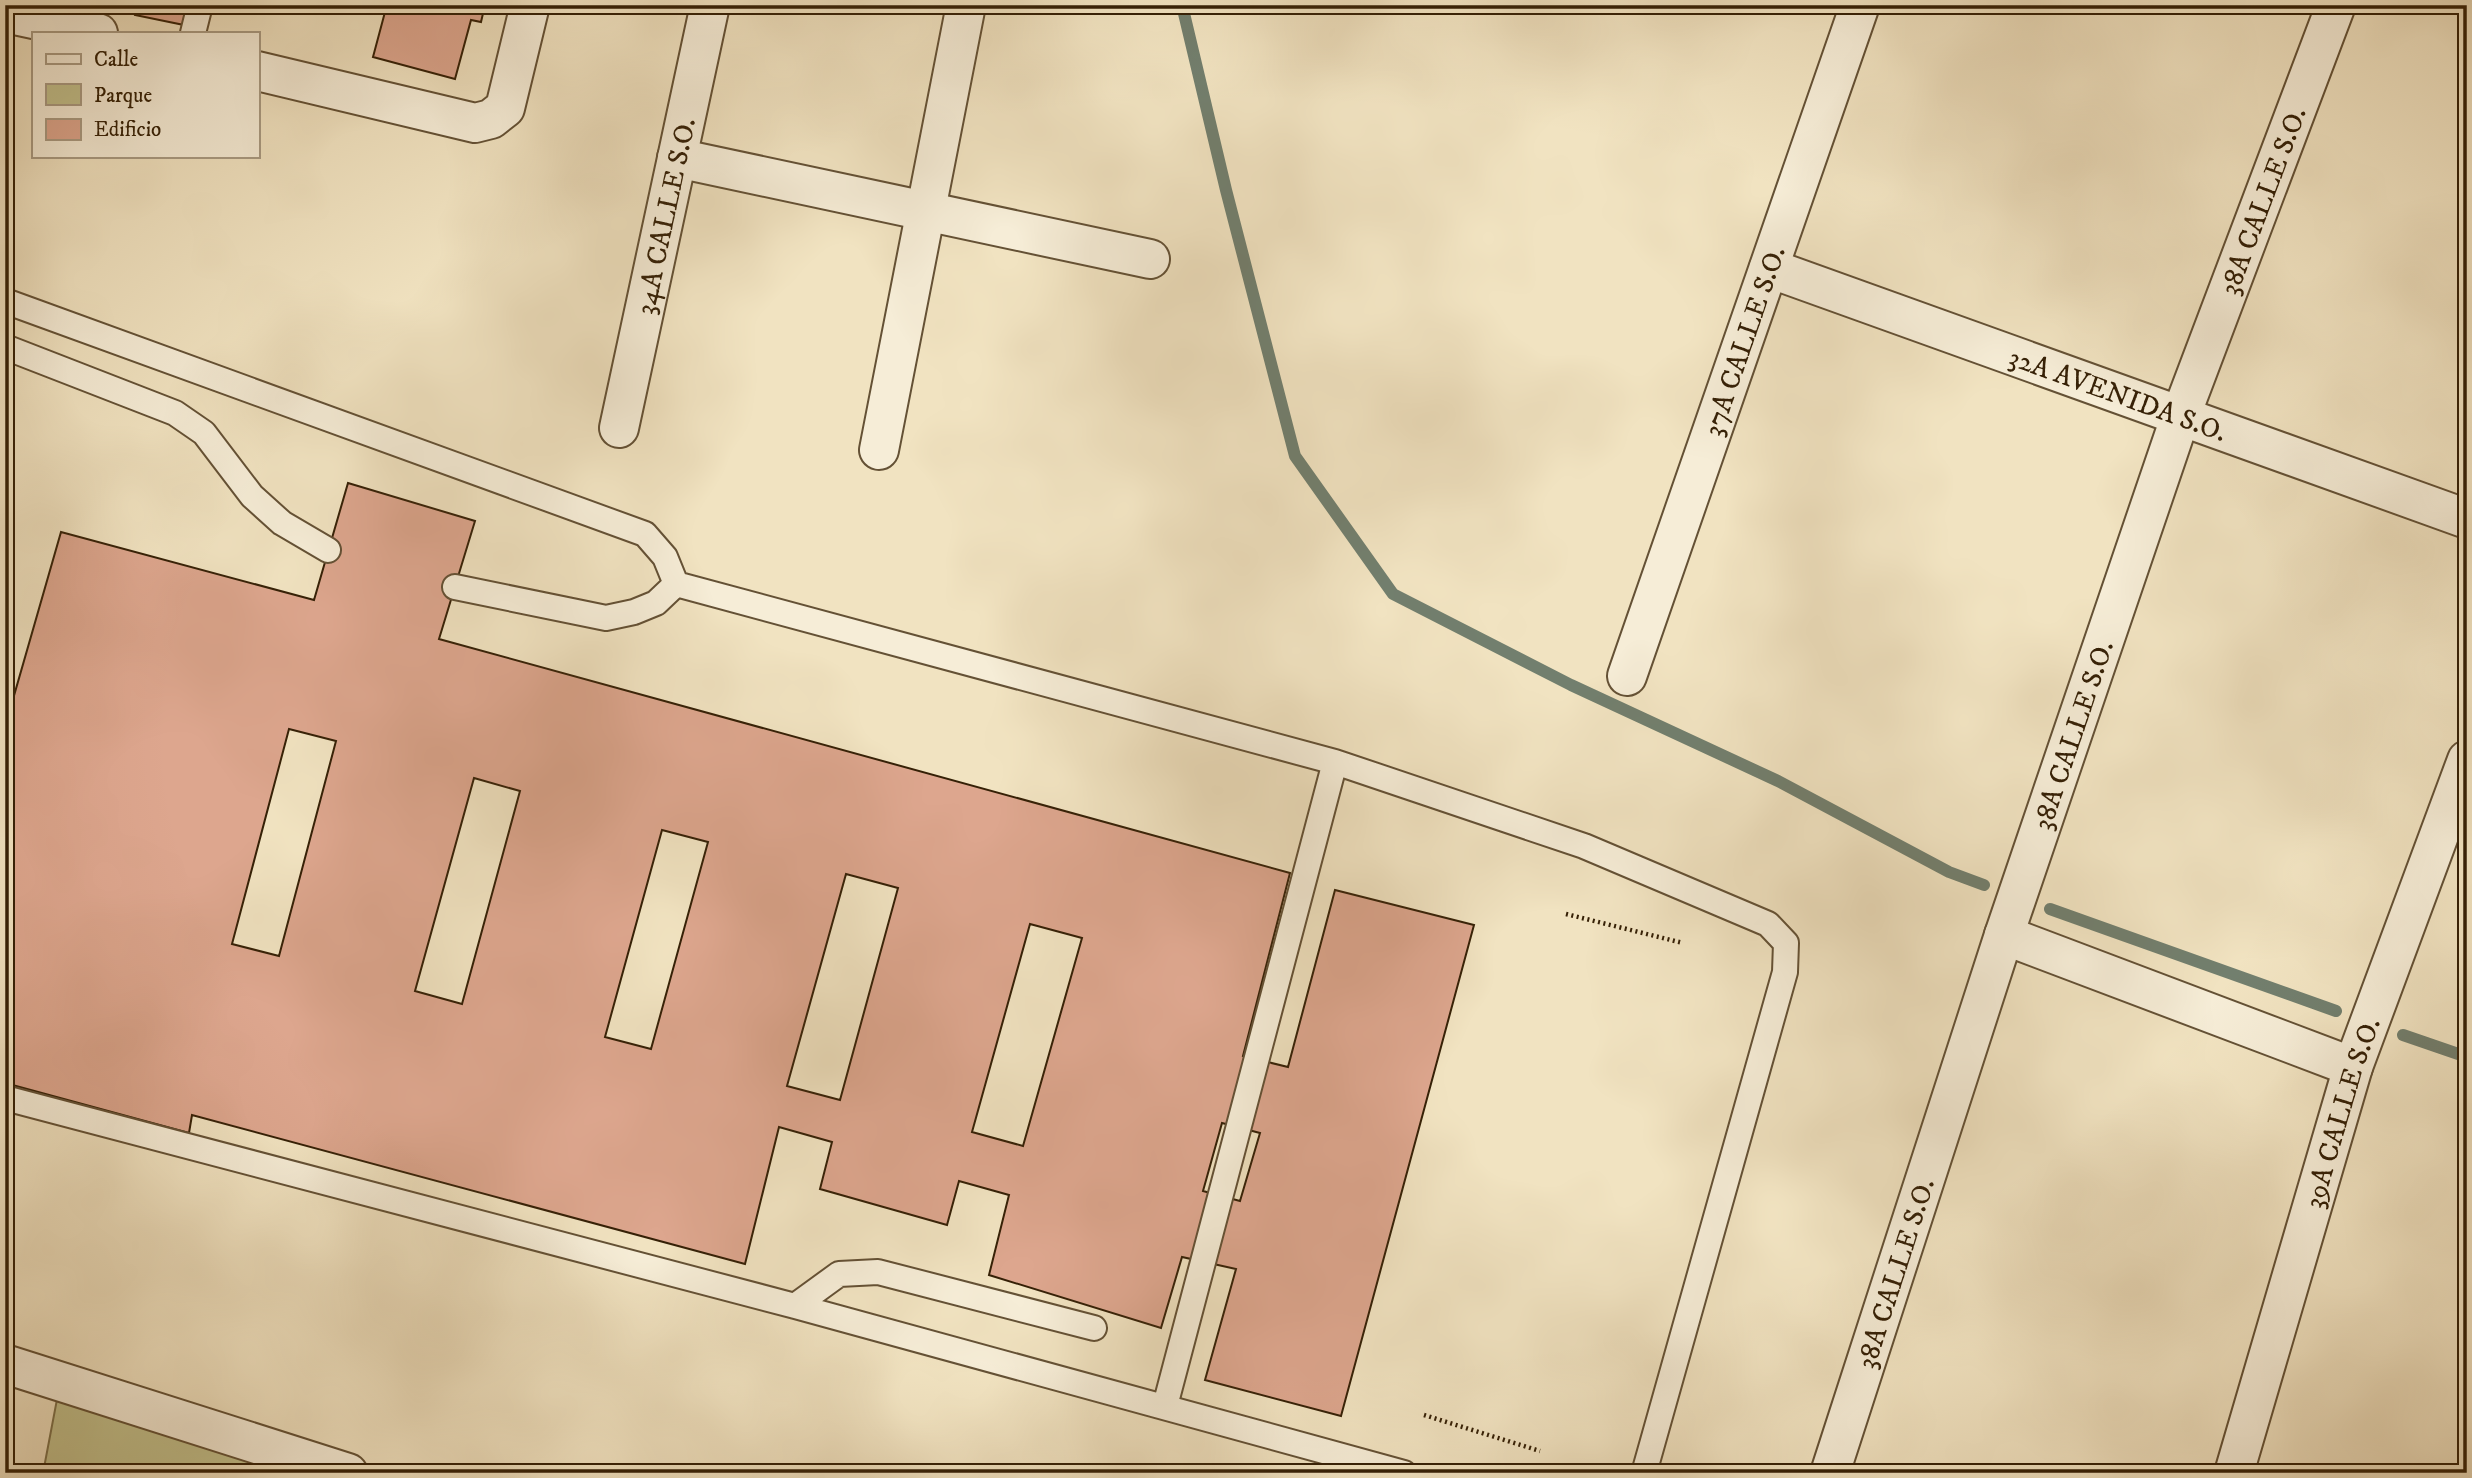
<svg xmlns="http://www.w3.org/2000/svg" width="2472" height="1478" font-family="'IM FELL DW Pica',serif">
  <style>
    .green { fill: #c2c18d; stroke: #7c704a; stroke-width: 2 }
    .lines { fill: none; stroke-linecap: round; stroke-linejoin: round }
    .stream { stroke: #727f6e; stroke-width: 12 }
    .building { fill: #dda68e; stroke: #352006; stroke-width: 2; fill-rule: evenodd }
    .service-casing { stroke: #645135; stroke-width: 28 }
    .minor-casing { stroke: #645135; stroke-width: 42 }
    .path { stroke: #352006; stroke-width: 4.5; stroke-dasharray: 2 3.5; stroke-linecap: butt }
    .service { stroke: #f6edd7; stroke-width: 24 }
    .minor { stroke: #f6edd7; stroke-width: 38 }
    .labels { text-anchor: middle; stroke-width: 6; stroke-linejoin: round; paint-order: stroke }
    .street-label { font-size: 28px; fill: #352006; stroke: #f6edd7 }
  </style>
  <rect width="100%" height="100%" fill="#f1e3c1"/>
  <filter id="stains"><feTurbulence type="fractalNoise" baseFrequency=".00286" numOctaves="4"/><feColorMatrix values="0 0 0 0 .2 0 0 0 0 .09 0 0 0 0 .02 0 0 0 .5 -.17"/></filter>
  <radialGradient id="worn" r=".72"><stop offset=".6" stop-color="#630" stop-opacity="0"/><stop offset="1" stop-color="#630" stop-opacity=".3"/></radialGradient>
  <!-- green -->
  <path class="green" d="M58,1394l230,79h-245z"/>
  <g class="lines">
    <!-- stream -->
    <path class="stream" d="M1182,5l44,185 69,266 98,138 178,91 207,96 171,91 35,13
      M2050,909l286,102
      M2403,1035l64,22"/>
  </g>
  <!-- building -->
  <path class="building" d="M137,5h51l-4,20 -49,-10z
    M485,5l-4,17 -10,-2 -16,59 -82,-22 12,-45 -27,-6z
    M348,483l127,38 -36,118 851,234 -47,183 45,11 47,-177 139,35 -133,491 -136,-36 31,-111 -54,-12 -21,71 -172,-53 20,-80 -50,-14 -12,44 -127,-36 12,-47 -53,-15 -34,137 -553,-149 -3,18 -184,-50v-356l56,-195 253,68zM289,729l47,12 -57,215 -47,-12zM474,778l46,13 -58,213 -47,-13zM662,830l46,12 -57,207 -46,-12zM846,874l52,14 -58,212 -53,-14zM1030,924l52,14 -59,208 -51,-14zM1222,1123l38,10 -20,68 -37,-10z
    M5,1399l7,3 -7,17z"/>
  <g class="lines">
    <!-- service casing -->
    <g class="service-casing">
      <path id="service" d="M193,33l7,-28
        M5,301l640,233 20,23 11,27
        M5,347l170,66 29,20 48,63 30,27 46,27
        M676,584l659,178 249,84 184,78 18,19 -1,29 -141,501
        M455,587l151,31 28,-6 22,-9 20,-19
        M5,1098l790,208 609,167
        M795,1306l44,-32 39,-2 216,56
        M1165,1406l170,-644"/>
    </g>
    <!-- minor casing -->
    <g class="minor-casing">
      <g id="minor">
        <path d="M5,13l93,20"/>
        <path d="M257,71l218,52 16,-4 14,-11 25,-103"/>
        <path d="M677,158l473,101"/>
        <path id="s1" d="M1769,268l698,251"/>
        <path id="s2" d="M619,428l91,-423"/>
        <path d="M879,450l87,-445"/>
        <path id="s3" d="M1627,676l233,-671"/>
        <path d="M2004,935l349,132"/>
        <path d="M5,1364l343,109"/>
        <path id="s4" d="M1830,1473l174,-538 177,-520 155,-410"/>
        <path id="s5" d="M2234,1473l119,-406 114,-307"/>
      </g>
    </g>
    <!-- path -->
    <path class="path" d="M1566,914l117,29
      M1424,1415l116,36"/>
    <!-- service -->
    <use href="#service" class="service"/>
    <!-- minor -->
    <use href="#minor" class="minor"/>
  </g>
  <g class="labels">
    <!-- street labels -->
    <g class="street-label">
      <text dy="10" stroke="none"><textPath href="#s4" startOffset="1344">38A CALLE S.O.</textPath></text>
      <text dy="10" stroke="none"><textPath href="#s2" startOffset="217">34A CALLE S.O.</textPath></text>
      <text dy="10" stroke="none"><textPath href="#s3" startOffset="355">37A CALLE S.O.</textPath></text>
      <text dy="10" stroke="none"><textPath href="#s1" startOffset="371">32A AVENIDA S.O.</textPath></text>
      <text dy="10" stroke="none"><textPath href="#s4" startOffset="777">38A CALLE S.O.</textPath></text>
      <text dy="10" stroke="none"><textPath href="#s5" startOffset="376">39A CALLE S.O.</textPath></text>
      <text dy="10" stroke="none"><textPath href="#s4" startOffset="210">38A CALLE S.O.</textPath></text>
    </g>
  </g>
  <!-- margin -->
  <rect width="2472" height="1478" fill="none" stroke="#f1e3c1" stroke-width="28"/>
  <rect x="7" y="7" width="2458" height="1464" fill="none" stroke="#352006" stroke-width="3.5"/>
  <rect x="14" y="14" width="2444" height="1450" fill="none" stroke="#352006" stroke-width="2"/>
  <!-- legend -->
  <rect x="32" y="32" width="228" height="126" fill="#f6edd7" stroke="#a99b83" stroke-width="2"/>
  <rect x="46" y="54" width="35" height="10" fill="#f6edd7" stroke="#a99b83" stroke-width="2"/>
  <text x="94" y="66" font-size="21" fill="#352006">Calle</text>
  <rect x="46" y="84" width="35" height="21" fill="#c2c18d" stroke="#a99b83" stroke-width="2"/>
  <text x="94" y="102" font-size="21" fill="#352006">Parque</text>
  <rect x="46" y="119" width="35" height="21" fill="#dda68e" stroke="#a99b83" stroke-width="2"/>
  <text x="94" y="136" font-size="21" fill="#352006">Edificio</text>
  <rect width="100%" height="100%" filter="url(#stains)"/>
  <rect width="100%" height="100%" fill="url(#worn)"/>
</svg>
